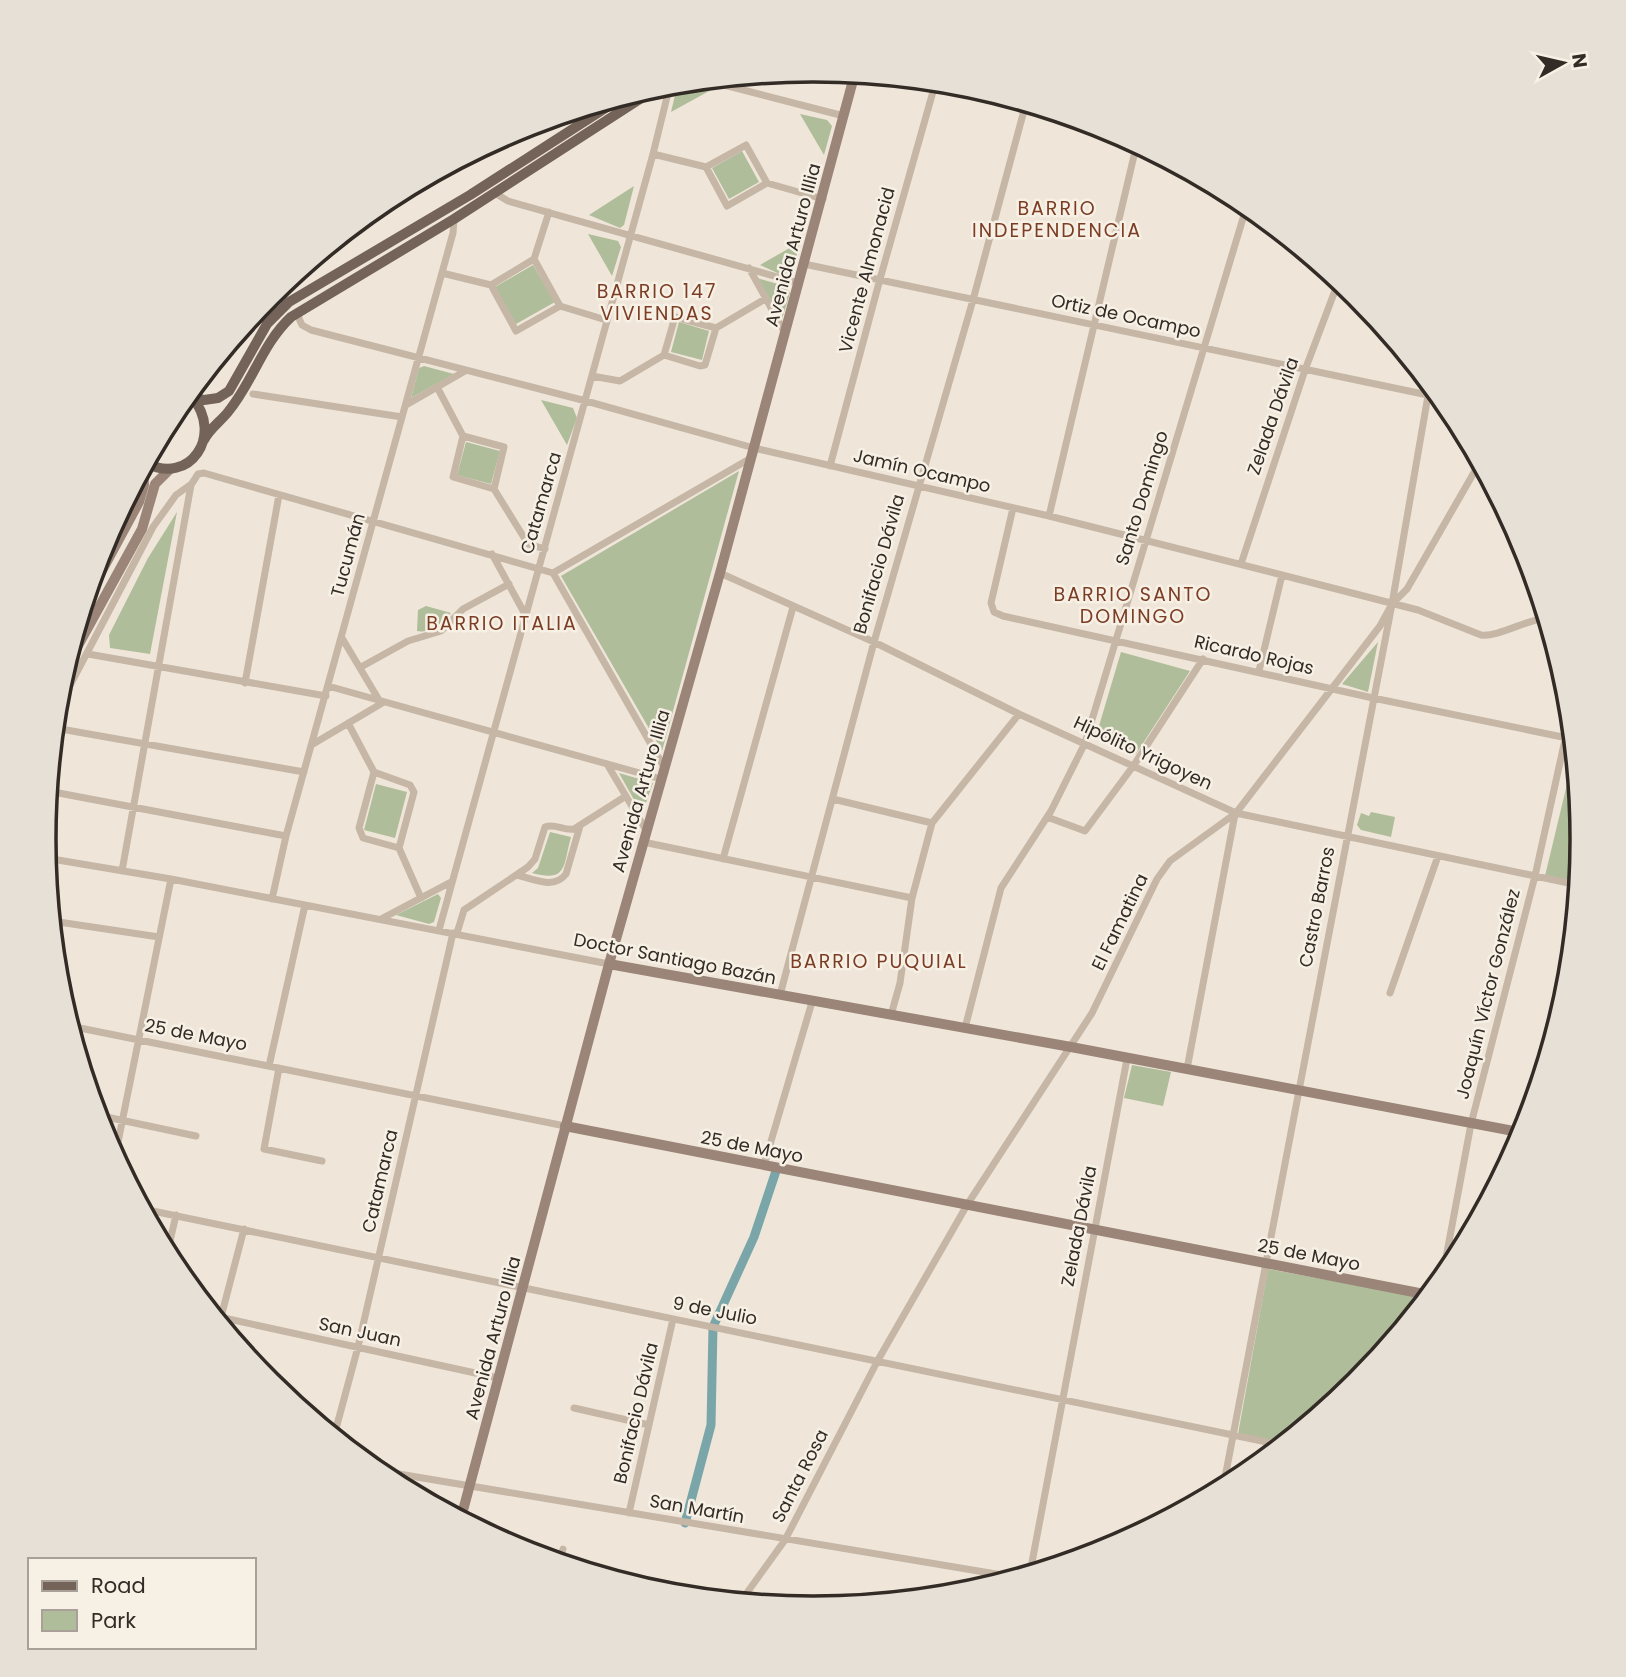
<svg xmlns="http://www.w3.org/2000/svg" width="1626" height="1677" font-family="Poppins,sans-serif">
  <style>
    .green { fill: #b0bd9a }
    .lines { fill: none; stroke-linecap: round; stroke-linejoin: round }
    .stream { stroke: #7aa6aa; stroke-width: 2.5 }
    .canal { stroke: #7aa6aa; stroke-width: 9 }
    .street { stroke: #c6b6a6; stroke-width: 7 }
    .secondary { stroke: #9a8578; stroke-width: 10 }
    .primary { stroke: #746358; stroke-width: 10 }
    .labels { text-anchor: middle; stroke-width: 5; stroke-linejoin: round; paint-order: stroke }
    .street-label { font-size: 18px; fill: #332b26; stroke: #f7f0e5 }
    .neighbourhood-label { font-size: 19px; letter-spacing: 2px; fill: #7c3d25; stroke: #f7f0e5 }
    .rim { fill: none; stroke: #332b26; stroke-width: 3.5 }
  </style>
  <rect width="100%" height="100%" fill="#efe6d9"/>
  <!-- green -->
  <path class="green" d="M684,82l27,8 -40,22 6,-25z
    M800,114l27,6 5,6 -8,29z
    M742,151l17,31 -30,17 -17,-31z
    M634,186l-10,39 -4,3 -31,-13z
    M588,234l30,7 3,6 -9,29z
    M800,242l-7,28 -11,5 -22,-10z
    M533,265l22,37 -39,22 -21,-37z
    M757,278l28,8 5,7 -8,26z
    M679,322l30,9 -7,29 -31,-8z
    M424,366l30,8 -43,24 8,-30z
    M541,400l32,8 4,10 -10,27z
    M466,442l34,9 -9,33 -34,-9z
    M739,471l-77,280 -101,-175z
    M177,512l-27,142 -40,-6 -1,-13 39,-77z
    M426,606l25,7c-9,9 -19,21 -34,18l1,-21z
    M1378,642l-10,50 -26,-8z
    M1121,652l69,19 -54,83 -40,-18z
    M1574,755l8,84 -4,44 -33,-7z
    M619,773l34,10 -11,31z
    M376,784l31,8 -12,46 -31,-8z
    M1371,812l24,5 -4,20 -30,-7 -4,-5 4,-12 8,3z
    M550,832l21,5c-8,28 -3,46 -39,36l6,-5z
    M438,894l3,4 -7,24 -5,2 -33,-9z
    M1132,1065l39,7 -8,34 -39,-8z
    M1268,1269l158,29 -69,85 -73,59 -46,-8z"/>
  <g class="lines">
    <!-- stream -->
    <path class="stream" d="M395,194l15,-8
      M326,248l20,-12 37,-35 11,-7"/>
    <!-- canal -->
    <path class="canal" d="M685,1523l26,-98 2,-98 41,-90 23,-69"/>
    <!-- street -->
    <path class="street" d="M892,77l220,53
      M705,80l139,36
      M653,154l53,13 40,-22 21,38
      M706,167l21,39 40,-23 56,16
      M495,193l13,8 291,82
      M534,259l26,47 46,14
      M804,264l638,134
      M749,268l36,65
      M442,273l49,12 43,-26 15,-47
      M491,285l25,46 44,-25
      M297,314l5,11 9,5 275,71 168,47 295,68 233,59 136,35 63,25c17,2 45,-15 65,-17
      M664,355l36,11 5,-1 11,-37 49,-29
      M592,376l28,5 44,-26 11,-38 41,11
      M437,387l26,49 -10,41 41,12 34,55 17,5
      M253,394l149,23
      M406,405l59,-34
      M463,436l41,11 -10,42
      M830,466l50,-187 56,-198
      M1013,508l-22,95 3,9 9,4 370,82 199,41
      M1049,516l88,-373
      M492,554l34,62
      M1241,564l64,-194 34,-90
      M94,573l31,-59 -2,-8
      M553,573l111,194
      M720,573l154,69 145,72 217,99 342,72
      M342,638l37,62
      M88,654l238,42
      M361,667l47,-26 33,-10 22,-22 46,-25
      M1259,671l23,-96
      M245,683l34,-188
      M328,686l333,93
      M56,712l97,-185 23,-32 14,-10
      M348,723l26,49 36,13 4,7 -15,56 22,50
      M55,728l249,44
      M313,744l71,-42
      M607,764l39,66
      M374,772l-15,56 4,10 36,10
      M48,791l238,45
      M833,799l99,24
      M1047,817l38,14 49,-66 69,-106
      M643,842l269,56
      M46,858l125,21 438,85
      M723,859l70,-252
      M122,871l69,-386 7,-11 6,-1 349,100 198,-115
      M517,875c16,4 37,15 49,-1l14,-48
      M272,899l14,-63 167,-603 1,-14
      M381,919l70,-37
      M52,921l107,16
      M439,930l214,-776 14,-57v-13
      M457,933l7,-23 64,-43 7,-8 10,-32c10,-4 19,4 29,2l52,-33
      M1390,993l48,-137
      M780,995l94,-353 99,-342 53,-197
      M891,1015l9,-32 12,-85 20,-75 87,-109
      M70,1026l495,100
      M965,1028l36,-140 50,-77 34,-68 162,-538
      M269,1066l36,-161
      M279,1068l-15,81 58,12
      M1187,1069l48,-255
      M97,1115l99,21
      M115,1157l56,-278
      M764,1165l48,-163
      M143,1209l1138,236
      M167,1254l9,-39
      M1442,1279l29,-155 64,-248 35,-159
      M215,1316l283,62
      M220,1321l24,-92
      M574,1408l75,17
      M334,1436l24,-89 95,-414
      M375,1470l639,107
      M1223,1488l169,-884 38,-220
      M629,1513l44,-194
      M559,1562l4,-13
      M1030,1573l97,-514
      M741,1601l44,-61 93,-180 89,-155 125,-192 65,-134 13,-18 66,-48 144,-187 12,-22 15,-15 73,-127"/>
    <!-- secondary -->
    <path class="secondary" d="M267,297l7,-7
      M83,606l56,-104 5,-17 -1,-18
      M64,671l78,-142 13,-45 15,-15
      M609,964l462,83 453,86
      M565,1126l864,169
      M461,1518l148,-554 111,-391 135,-500"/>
    <!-- primary -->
    <path class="primary" d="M193,397l11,3 14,-2 11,-7 38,-67 22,-22 181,-107 154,-99
      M204,440c6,-12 16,-18 24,-28 25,-30 34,-68 63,-95l163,-98 209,-135
      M146,463c44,23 78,-28 46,-66"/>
  </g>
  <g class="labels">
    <!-- street labels -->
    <g class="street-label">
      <text transform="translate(793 245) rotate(-75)" y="6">Avenida Arturo Illia</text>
      <text transform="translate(867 270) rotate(-75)" y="6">Vicente Almonacid</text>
      <text transform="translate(1126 316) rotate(12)" y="6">Ortiz de Ocampo</text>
      <text transform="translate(1273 416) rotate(-71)" y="6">Zelada Dávila</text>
      <text transform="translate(922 471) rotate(13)" y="6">Jamín Ocampo</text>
      <text transform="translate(1142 498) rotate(-73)" y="6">Santo Domingo</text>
      <text transform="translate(541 503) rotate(-74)" y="6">Catamarca</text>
      <text transform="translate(348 555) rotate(-75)" y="6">Tucumán</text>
      <text transform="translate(879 564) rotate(-74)" y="6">Bonifacio Dávila</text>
      <text transform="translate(1254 655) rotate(13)" y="6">Ricardo Rojas</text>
      <text transform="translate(1143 753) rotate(25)" y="6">Hipólito Yrigoyen</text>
      <text transform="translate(641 791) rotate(-74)" y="6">Avenida Arturo Illia</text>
      <text transform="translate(1317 907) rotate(-79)" y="6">Castro Barros</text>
      <text transform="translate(1120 922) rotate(-64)" y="6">El Famatina</text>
      <text transform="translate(675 959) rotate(11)" y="6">Doctor Santiago Bazán</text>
      <text transform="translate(1488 994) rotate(-76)" y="6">Joaquín Víctor González</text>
      <text transform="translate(196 1035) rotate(11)" y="6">25 de Mayo</text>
      <text transform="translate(752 1147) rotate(11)" y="6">25 de Mayo</text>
      <text transform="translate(380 1181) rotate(-77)" y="6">Catamarca</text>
      <text transform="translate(1079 1226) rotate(-79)" y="6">Zelada Dávila</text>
      <text transform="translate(1309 1255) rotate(11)" y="6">25 de Mayo</text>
      <text transform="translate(715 1311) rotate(11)" y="6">9 de Julio</text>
      <text transform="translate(360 1332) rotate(12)" y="6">San Juan</text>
      <text transform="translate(493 1338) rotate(-75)" y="6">Avenida Arturo Illia</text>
      <text transform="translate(636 1413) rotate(-77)" y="6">Bonifacio Dávila</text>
      <text transform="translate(800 1476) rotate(-63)" y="6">Santa Rosa</text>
      <text transform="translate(697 1509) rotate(10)" y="6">San Martín</text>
    </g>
    <!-- neighbourhood labels -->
    <g class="neighbourhood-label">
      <text x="1057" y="215">BARRIO<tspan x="1057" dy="22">INDEPENDENCIA</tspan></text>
      <text x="657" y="298">BARRIO 147<tspan x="657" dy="22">VIVIENDAS</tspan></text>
      <text x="1133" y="601">BARRIO SANTO<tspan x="1133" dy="22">DOMINGO</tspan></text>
      <text x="502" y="630">BARRIO ITALIA</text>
      <text x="879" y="968">BARRIO PUQUIAL</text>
    </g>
  </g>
  <!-- crop -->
  <path d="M0 0H1626V1677H0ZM56 839a757 757 0 1 1 1514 0a757 757 0 1 1-1514 0Z" fill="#e7e0d6" fill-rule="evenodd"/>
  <path class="rim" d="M56 839a757 757 0 1 1 1514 0a757 757 0 1 1-1514 0Z"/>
  <!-- legend -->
  <rect x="28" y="1558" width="228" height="91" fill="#f7f0e5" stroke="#a9a199" stroke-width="2"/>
  <rect x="42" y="1581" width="35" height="10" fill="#746358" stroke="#a9a199" stroke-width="2"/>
  <text x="91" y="1593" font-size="21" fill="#332b26">Road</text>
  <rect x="42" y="1610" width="35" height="21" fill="#b0bd9a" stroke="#a9a199" stroke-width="2"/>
  <text x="91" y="1628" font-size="21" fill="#332b26">Park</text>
  <!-- north arrow -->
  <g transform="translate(1563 63) rotate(82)" stroke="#f7f0e5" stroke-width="5" paint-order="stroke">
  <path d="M0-5L12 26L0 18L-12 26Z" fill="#332b26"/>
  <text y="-10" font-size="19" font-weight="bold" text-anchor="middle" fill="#332b26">N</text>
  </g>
</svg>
